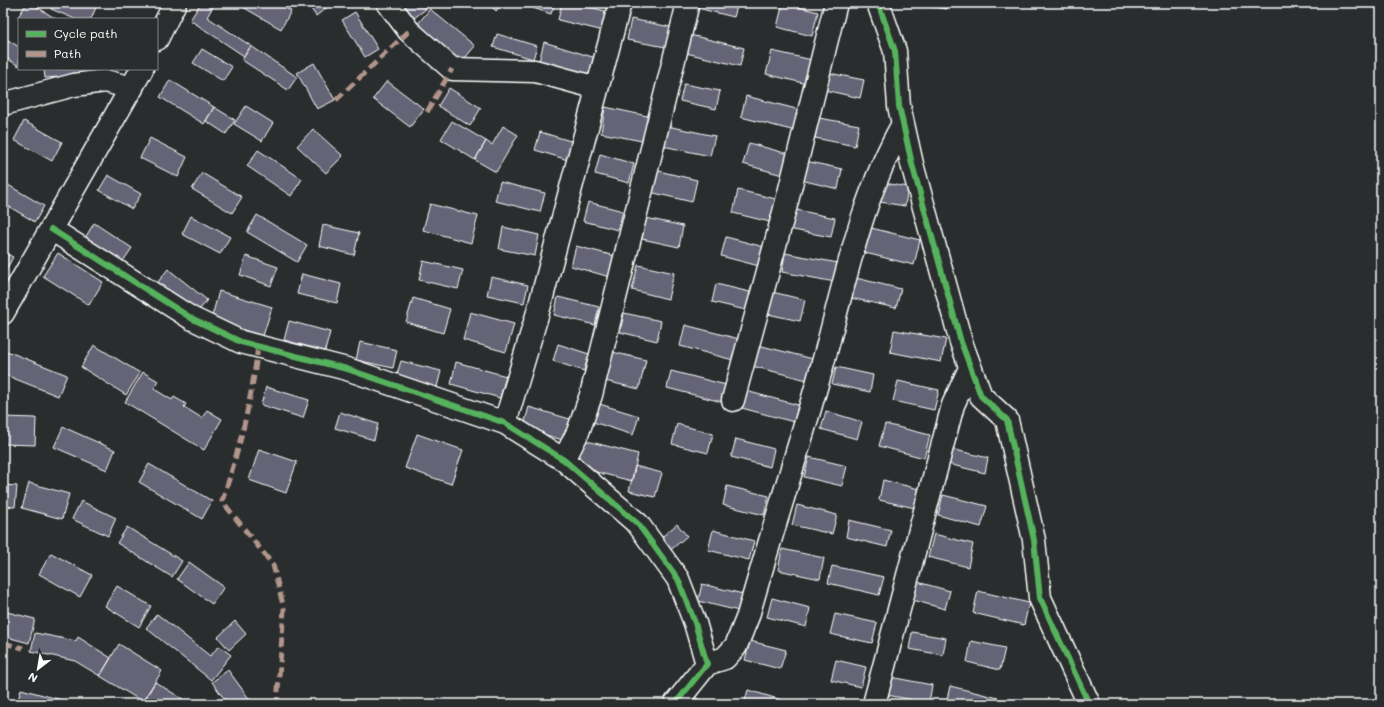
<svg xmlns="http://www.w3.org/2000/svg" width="1384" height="707" font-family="Mali,sans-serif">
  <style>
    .building { fill: #656376; stroke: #fff }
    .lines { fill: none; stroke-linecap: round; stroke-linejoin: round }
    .street-casing { stroke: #fff; stroke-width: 25 }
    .secondary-casing { stroke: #fff; stroke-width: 25 }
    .street { stroke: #2a2d2e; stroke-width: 22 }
    .secondary { stroke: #2a2d2e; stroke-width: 22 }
    .quiet { stroke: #b2968c; stroke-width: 5; stroke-dasharray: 10 5; stroke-linecap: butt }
    .cycleway-casing { stroke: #2a2d2e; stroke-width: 8 }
    .cycleway { stroke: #56b35d; stroke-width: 6 }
  </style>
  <rect width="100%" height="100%" fill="#2a2d2e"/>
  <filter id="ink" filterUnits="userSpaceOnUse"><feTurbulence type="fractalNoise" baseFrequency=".025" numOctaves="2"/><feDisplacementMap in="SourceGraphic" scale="8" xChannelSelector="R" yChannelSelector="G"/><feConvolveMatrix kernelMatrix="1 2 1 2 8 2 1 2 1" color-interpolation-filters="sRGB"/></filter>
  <g filter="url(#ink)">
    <!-- building -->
    <path class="building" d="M27,3h4l25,16h-34l-4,-2z
      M53,3h38l6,2 -6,14h-16l-24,-10z
      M201,3h14l-8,14 44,29 -7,10 -54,-36z
      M236,3h41l14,8 -10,18z
      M307,3h21l2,2 -14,11z
      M397,3h24l5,6 -16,12z
      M488,3h15l-7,8z
      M518,3h37l-4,11z
      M562,3h11l36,9 -5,19 -46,-11z
      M694,3h44l-4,14 -41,-10z
      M783,3l35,9 -6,24 -35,-9z
      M904,3h43v6z
      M430,9l45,37 -15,18 -45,-37z
      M355,12l23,37 -13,8 -23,-37z
      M631,19l44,9 -4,20 -44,-8z
      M497,34l40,12 -4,13 -40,-12z
      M686,34l58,14 -4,18 -58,-14z
      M3,37l16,10v19l-16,-10z
      M544,42l55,17 -6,18 -54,-16z
      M251,46l46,31 -9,13 -46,-30z
      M202,49l30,18 -9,14 -30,-18z
      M772,51l40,9 -5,24 -41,-10z
      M314,63l21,37 -18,9 -20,-36z
      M44,69h52l1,5 -52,4z
      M824,72l40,8 -4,18 -40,-9z
      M170,80l44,27 -10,17 -44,-27z
      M387,81l37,28 -14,18 -37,-28z
      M684,84l36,7 -4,18 -36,-8z
      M449,88l32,20 -11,18 -32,-20z
      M746,96l58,15 -5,21 -58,-15z
      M246,106l27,17 -11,18 -28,-17z
      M214,107l21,13 -9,14 -20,-13z
      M605,107l47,10 -5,25 -46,-9z
      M819,118l40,7 -4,21 -40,-8z
      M24,121l38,21 -10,19 -38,-21z
      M452,121l34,20 -11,19 -34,-21z
      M503,126l15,9 -22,37 -21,-12 11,-19 6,4z
      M667,126l48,10 -5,20 -47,-10z
      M313,129l30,27 -17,17 -29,-27z
      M540,132l34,10 -6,18 -33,-10z
      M150,138l37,19 -9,20 -38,-19z
      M749,143l43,12 -6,21 -43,-12z
      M258,150l44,29 -11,17 -44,-30z
      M600,154l34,10 -5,19 -34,-9z
      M801,160l41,9 -4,20 -41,-10z
      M654,170l43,10 -5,22 -42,-10z
      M202,173l40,24 -10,16 -40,-24z
      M108,175l33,19 -9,15 -33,-19z
      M3,182l41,24 -9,16 -32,-19z
      M500,182l45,11 -5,19 -45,-11z
      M878,182l30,5 -3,19 -31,-5z
      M738,190l38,9 -6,23 -37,-9z
      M588,202l35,9 -5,19 -35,-9z
      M430,204l48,12 -7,27 -48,-13z
      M792,209l43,9 -4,19 -43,-8z
      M257,215l50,30 -10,17 -50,-30z
      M191,216l39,21 -10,17 -38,-20z
      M646,218l37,8 -4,21 -37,-8z
      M94,223l38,25 -13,19 -37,-24z
      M323,225l36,8 -5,22 -35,-9z
      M863,226l57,14 -6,25 -57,-14z
      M503,227l36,8 -4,21 -36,-7z
      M726,237l38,10 -5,19 -38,-10z
      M576,246l39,10 -5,21 -39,-11z
      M3,252l10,5 -10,19z
      M58,253l45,29 -14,23 -46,-29z
      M785,253l53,10 -3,19 -53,-10z
      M246,256l32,11 -7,19 -31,-11z
      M423,261l40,9 -5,19 -39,-9z
      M638,265l36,8 -6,26 -36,-9z
      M168,269l39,31 -13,17 -40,-30z
      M302,274l39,10 -4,19 -40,-9z
      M491,277l37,8 -4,18 -37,-8z
      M856,278l45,11 -5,19 -45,-10z
      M716,284l38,9 -4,18 -38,-9z
      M219,291l53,16 -9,29 -52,-16z
      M768,291l37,9 -5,21 -37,-8z
      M558,297l41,10 -4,18 -41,-10z
      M413,298l37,11 -7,24 -37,-11z
      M470,312l44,12 -8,28 -43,-12z
      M624,313l37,8 -4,20 -37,-9z
      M289,321l41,11 -5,19 -41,-11z
      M685,325l58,15 -6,21 -57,-15z
      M894,330l52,9 -5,23 -51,-10z
      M360,342l37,8 -4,18 -37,-8z
      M558,344l31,10 -5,17 -31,-10z
      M754,344l59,15 -6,21 -59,-15z
      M94,345l46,28 -14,22 -45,-28z
      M4,350l63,25 -9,21 -55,-22z
      M608,351l38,9 -7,29 -38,-9z
      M401,361l40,10 -4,16 -41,-10z
      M456,362l50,14 -6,22 -49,-14z
      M836,367l37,8 -3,17 -38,-8z
      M671,371l59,15 -4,17 -59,-15z
      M143,372l15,9 -4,8 18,11 2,-3 12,7 -2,3 18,11 5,-8 15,9 -18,31 -79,-48z
      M898,381l41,9 -5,20 -41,-9z
      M266,387l43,13 -6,18 -42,-13z
      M742,390l56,15 -4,17 -56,-15z
      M596,403l43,13 -6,19 -43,-14z
      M529,407l44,13 -7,21 -43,-13z
      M826,411l36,11 -5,17 -36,-10z
      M340,412l38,12 -4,16 -39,-12z
      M3,417l33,1 -1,27 -32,-1z
      M677,424l36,10 -5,19 -36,-9z
      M885,424l45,11 -6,23 -45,-12z
      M63,427l52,23 -8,20 -53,-23z
      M417,434l46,16 -12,34 -46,-16z
      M736,439l38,10 -4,18 -39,-10z
      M583,440l55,14 -6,27 -56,-14z
      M259,449l38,13 -11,31 -37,-13z
      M951,449l37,9 -3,15 -37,-9z
      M809,457l38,9 -5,20 -38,-9z
      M149,464l63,37 -10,18 -63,-37z
      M635,466l27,7 -7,24 -26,-6z
      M883,480l36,9 -4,19 -36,-8z
      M29,483l40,11 -7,25 -40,-11z
      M3,485l14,1 -2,21 -12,-1z
      M727,486l42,10 -5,19 -41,-10z
      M943,495l44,11 -6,21 -43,-12z
      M81,501l35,17 -8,18 -36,-17z
      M797,505l40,10 -5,19 -40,-9z
      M849,520l42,10 -4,17 -41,-10z
      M677,524l10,12 -21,18 -10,-12z
      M127,527l55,34 -10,16 -55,-34z
      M713,530l41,11 -5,19 -41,-10z
      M934,534l39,10 -5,23 -40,-10z
      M782,549l42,9 -4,21 -42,-9z
      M51,553l41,22 -12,22 -41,-23z
      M189,562l35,25 -12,17 -35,-25z
      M832,566l52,11 -5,18 -51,-12z
      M914,581l36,10 -5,18 -36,-10z
      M702,584l41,10 -4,17 -41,-10z
      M117,586l34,20 -12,21 -34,-21z
      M978,591l51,12 -5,22 -51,-12z
      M772,598l38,10 -4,19 -39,-10z
      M3,611l32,8 -6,24 -26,-7z
      M157,614l53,42 9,-10 12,9 -20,25 -65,-52z
      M835,614l42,9 -5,20 -42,-9z
      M235,621l11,13 -17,16 -11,-13z
      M912,632l34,6 -3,17 -34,-6z
      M35,633l41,8 2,-4 33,21 -11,18 -25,-15 -44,-10z
      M750,641l36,9 -6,19 -35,-9z
      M971,641l34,7 -5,22 -33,-8z
      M119,644l43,27 -19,31 -43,-26z
      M836,660l30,7 -5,20 -30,-7z
      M228,670l25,34h-25l-16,-22z
      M890,677l42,8 -3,18 -42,-8z
      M155,682l34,21 -1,1h-30l-12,-8z
      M950,686l48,12 -2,6h-50z
      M21,689l48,13 5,2h-57z
      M748,690l40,12 -1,2h-43z
      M690,694l16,10h-23z"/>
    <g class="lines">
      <!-- street casing -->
      <g class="street-casing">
        <path id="street" d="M388,3l21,28 43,38 83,2 62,17
          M878,3l17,48 4,55 13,58 49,178 20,54 26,24 27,120 6,58 49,106
          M3,104l71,-19 31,-4 27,7
          M51,229l140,89 50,24 106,27 158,54 59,37 74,64 40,55 17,44 12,41 -32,40
          M733,400l53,-195 50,-202
          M505,423l33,-111 82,-309
          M564,460l14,-28 13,-37 97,-392
          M707,664l18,-6 11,-12 12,-30c23,-82 50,-164 73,-246 23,-83 39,-171 82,-246
          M874,704l79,-299 17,-37"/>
      </g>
      <!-- secondary casing -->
      <g class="secondary-casing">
        <path id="secondary" d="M157,39l18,-36
          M3,313l139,-244"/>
      </g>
      <!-- street -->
      <use href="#street" class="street"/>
      <!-- secondary -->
      <use href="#secondary" class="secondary"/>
      <!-- quiet -->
      <path class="quiet" d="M336,100l73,-69
        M427,112l25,-43
        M258,346c-6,53 -19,105 -36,155l51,64 11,44 -7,95
        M3,643l20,5"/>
      <!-- cycleway casing -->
      <g class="cycleway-casing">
        <path id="cycleway" d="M878,3l17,48 4,55 13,58 49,178 20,54 26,24 27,120 6,58 49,106
          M51,229l140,89 50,24 106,27 158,54 59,37 74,64 40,55 17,44 12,41 -32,40"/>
      </g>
      <!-- cycleway -->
      <use href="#cycleway" class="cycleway"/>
    </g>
  </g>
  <!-- margin -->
  <rect width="1384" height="707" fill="none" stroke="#2a2d2e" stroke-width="16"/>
  <rect x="8" y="8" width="1368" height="691" fill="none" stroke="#fff" stroke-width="1.5" filter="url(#ink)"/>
  <!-- legend -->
  <rect x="18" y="18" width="140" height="52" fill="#2a2d2e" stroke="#7f8182"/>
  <rect x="26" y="31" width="20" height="6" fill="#56b35d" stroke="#7f8182"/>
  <text x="54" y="38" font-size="12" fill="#ffffff">Cycle path</text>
  <rect x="26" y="51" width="20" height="6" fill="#b2968c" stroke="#7f8182"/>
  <text x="54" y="58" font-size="12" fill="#ffffff">Path</text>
  <!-- north arrow -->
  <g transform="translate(38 669) rotate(211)" stroke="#2a2d2e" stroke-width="3" paint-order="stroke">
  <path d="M0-3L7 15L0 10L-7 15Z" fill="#ffffff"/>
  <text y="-6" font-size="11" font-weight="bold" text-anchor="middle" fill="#ffffff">N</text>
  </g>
</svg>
